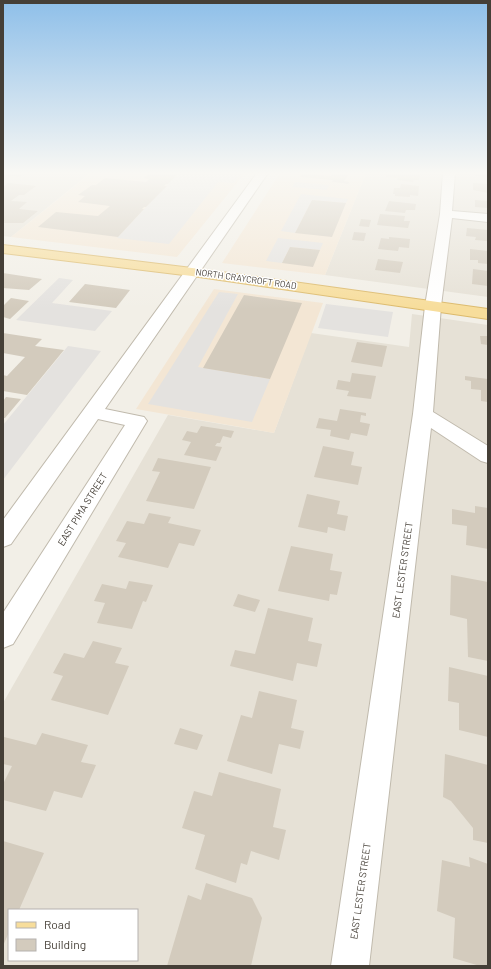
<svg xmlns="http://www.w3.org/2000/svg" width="491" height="969" font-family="Barlow,sans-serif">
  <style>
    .residential { fill: #e6e1d6; fill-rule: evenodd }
    .commercial { fill: #f3e6d4 }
    .parking { fill: #e4e2df }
    .building { fill: #d3cbbd }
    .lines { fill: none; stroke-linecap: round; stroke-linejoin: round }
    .minor-casing { stroke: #c0baad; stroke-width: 2 }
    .major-casing { stroke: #dcba6c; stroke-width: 2 }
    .minor { fill: #fff; fill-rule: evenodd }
    .major { fill: #f7dd9b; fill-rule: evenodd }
    .labels { text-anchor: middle; stroke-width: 3; stroke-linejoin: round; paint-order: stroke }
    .far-street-label { font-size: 9px; fill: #453f37; stroke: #fff }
    .street-label { font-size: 10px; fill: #453f37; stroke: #fff }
  </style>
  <rect width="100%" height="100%" fill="#f2efe7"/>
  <!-- residential -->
  <path class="residential" d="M3,173h87l-79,64 -8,-1z
    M366,173h122v124l-163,-22z
    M412,314l76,11v641h-485v-263l165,-288 106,18 37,-100 98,14zM9,910h128v50h-128z"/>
  <!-- commercial -->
  <path class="commercial" d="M91,173h154l-68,84 -166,-20z
    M280,173h86l-41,102 -103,-12z
    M214,289l109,14 -49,130 -138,-24z"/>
  <!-- parking -->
  <path class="parking" d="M178,173h64l-8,10 -16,-1 -49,62 -52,-6z
    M295,182l34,3 -2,5 -35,-3z
    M301,194l47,5 -2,4 -34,-3 -17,33 -14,-2z
    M278,238l45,5 -3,7 -30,-3 -8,16 -16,-2z
    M59,278l14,2 -21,23 60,8 -17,20 -79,-11z
    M219,292l19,2 -40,73 72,12 -18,43 -104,-18z
    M326,304l67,8 -5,25 -70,-9z
    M68,346l33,5 -98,129v-55z"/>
  <!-- building -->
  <path class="building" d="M3,173h22l-5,4 -8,-1 -6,4h-3z
    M149,173h30l-11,11h-2l-2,2h3l-21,21h-2l-2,2h2l-26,28 -80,-10 18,-15 42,4 12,-10 -32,-4 7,-6 -7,-1 14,-10h4l9,-7 41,4 3,-3 -5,-1z
    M302,173h17l-1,2 13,1 1,-3 16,2 -4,6 5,1 -1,2 -5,-1 -11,-1 1,-2 -33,-3z
    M387,173h27l6,2 -1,5h-5l-1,2 -16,-2 1,-2 -12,-1z
    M475,173h13v4l-13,-1z
    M8,183l28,3 -12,9h-5l-8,6 16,1 -8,7 19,2 -15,12h-20l2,-1 -2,-1v-34z
    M473,183l15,1v9l-15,-3z
    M401,184l18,2 -1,10 -8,-1v2l-15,-1v-2h-2l1,-6h6z
    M312,200l34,3 -14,34 -37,-4z
    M475,200l13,1v7l-13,-1z
    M389,201l27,3 -1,6h-9l-1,3 -20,-2z
    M380,214l25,2 -1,5h6l-2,7 -31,-3z
    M361,219l10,1 -2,7 -10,-1z
    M467,228l21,2v11l-13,-1 1,-3 -10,-1z
    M354,232l12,1 -2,8 -12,-1z
    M389,237l21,2 -1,9 -10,-1 -1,4 -20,-2 3,-11 8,1z
    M290,247l30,3 -7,17 -31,-4z
    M470,249l18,2v13l-10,-1v-3h-8z
    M378,259l25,3 -3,11 -25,-3z
    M473,269l15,2v15l-16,-2z
    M3,273l39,6 -13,11 -26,-2z
    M85,284l45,6 -14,18 -47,-6z
    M244,295l58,8 -32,76 -67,-11z
    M11,298l18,3 -19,18 -7,-2v-11z
    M3,333l39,6 -7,7 29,4 -37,45 -24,-4v-16l4,1 18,-19 -22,-4z
    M480,336h8v9l-7,-1z
    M357,342l30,4 -5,21 -31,-5z
    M352,373l24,3 -5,23 -24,-3 2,-5 -13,-2 2,-9 12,2z
    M465,376l23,3v23l-7,-1v-11l-10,-1v-8l-6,-1z
    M6,397l15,2 -16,19h-2v-17z
    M340,409l26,4v3l-5,-1 -1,7 10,2 -3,12 -16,-3 -2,7 -19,-4 1,-6 -15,-2 3,-10 18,3z
    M201,426l33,5 -3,7 -8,-2 -3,7h-3l-2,3 7,1 -6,14 -32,-6 7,-13 -9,-2 5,-9 10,2z
    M323,446l31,6 -3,13 11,2 -4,18 -44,-8z
    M158,458l53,9 -17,42 -48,-8 14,-29 -8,-1z
    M307,494l33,7 -3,13 11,2 -3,15 -17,-4 -1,6 -29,-6z
    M475,506l13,2v41l-22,-4 1,-19 -15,-2v-15l23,4z
    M149,513l22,4 -3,6 33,7 -7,16 -15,-3 -11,25 -50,-11 8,-14 -10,-2 11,-20 17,3z
    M291,546l42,8 -3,16 12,2 -5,23 -7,-1 -1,7 -51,-10z
    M451,575l37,7v79l-20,-4 -1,-38 -17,-4z
    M129,581l24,4 -7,17 -3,-1 -11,28 -35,-6 8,-20 -11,-2 8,-17 24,5z
    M238,594l22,6 -5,12 -22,-6z
    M268,608l45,10 -5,23 14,3 -5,23 -20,-4 -4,18 -63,-15 5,-16 20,4z
    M93,641l29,7 -7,15 14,3 -21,49 -57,-15 12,-24 -10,-3 11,-20 20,5z
    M449,667l39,9v61l-29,-7v-27l-11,-2z
    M259,691l38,9 -6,28 13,3 -4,18 -21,-5 -7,30 -45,-13 14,-46 11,3z
    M180,728l23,7 -6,15 -23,-6z
    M42,733l46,12 -7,17 15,3 -14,33 -28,-7 -8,20 -43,-11v-16l9,-18 -9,-2 1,-27 32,8z
    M445,754l43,11v78l-15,-3v-12l-22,-27 -8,-4z
    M219,772l62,17 -8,38 13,3 -7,30 -28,-9 -4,14 -6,-2 -5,20 -41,-14 10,-34 -23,-7 12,-37 18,5z
    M3,841l41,12 -25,57h-10v22l-6,14z
    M469,857l19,7v102h-8l-27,-8 2,-40 -18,-7 5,-51 28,7z
    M206,883l46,15 10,20 -11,48h-84l21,-71 13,5z"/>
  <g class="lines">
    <!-- minor casing -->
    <g class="minor-casing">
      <path id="minor" d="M257,173h11l-163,236 39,8 3,4 -134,223 -10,4v-35l122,-188 -27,-6 -87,125 -8,3v-27z
        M443,173h12l-3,38 36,3v8l-36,-4 -11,88 -8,106 55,34v17l-7,-2 -50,-33 -62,538h-38l82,-552 12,-108 15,-92z"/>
    </g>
    <!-- major casing -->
    <g class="major-casing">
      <path id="major" d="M3,245l189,23 296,41v10l-296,-43 -189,-23z"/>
    </g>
    <!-- minor -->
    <use href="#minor" class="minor"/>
    <!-- major -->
    <use href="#major" class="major"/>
  </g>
  <!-- sky -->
  <linearGradient id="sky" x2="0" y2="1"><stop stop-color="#8ebfe9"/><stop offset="0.56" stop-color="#f9f8f4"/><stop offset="1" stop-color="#f9f8f4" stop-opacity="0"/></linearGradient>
  <rect width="491" height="309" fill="url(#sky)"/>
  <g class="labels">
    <!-- far-street labels -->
    <g class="far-street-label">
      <text transform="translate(246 279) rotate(8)" y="3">NORTH CRAYCROFT ROAD</text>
    </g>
    <!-- street labels -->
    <g class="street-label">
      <text transform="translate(82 509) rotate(-58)" y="4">EAST PIMA STREET</text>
      <text transform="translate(402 570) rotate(-82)" y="4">EAST LESTER STREET</text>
      <text transform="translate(360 891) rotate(-82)" y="4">EAST LESTER STREET</text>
    </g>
  </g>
  <!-- border -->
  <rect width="491" height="969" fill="none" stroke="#453f37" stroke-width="8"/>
  <!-- legend -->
  <rect x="8" y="909" width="130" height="52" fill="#ffffff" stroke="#b5b2af"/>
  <rect x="16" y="922" width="20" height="6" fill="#f7dd9b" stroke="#b5b2af"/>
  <text x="44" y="929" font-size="12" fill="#453f37">Road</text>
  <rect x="16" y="939" width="20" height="12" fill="#d3cbbd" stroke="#b5b2af"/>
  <text x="44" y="949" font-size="12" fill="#453f37">Building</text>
</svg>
